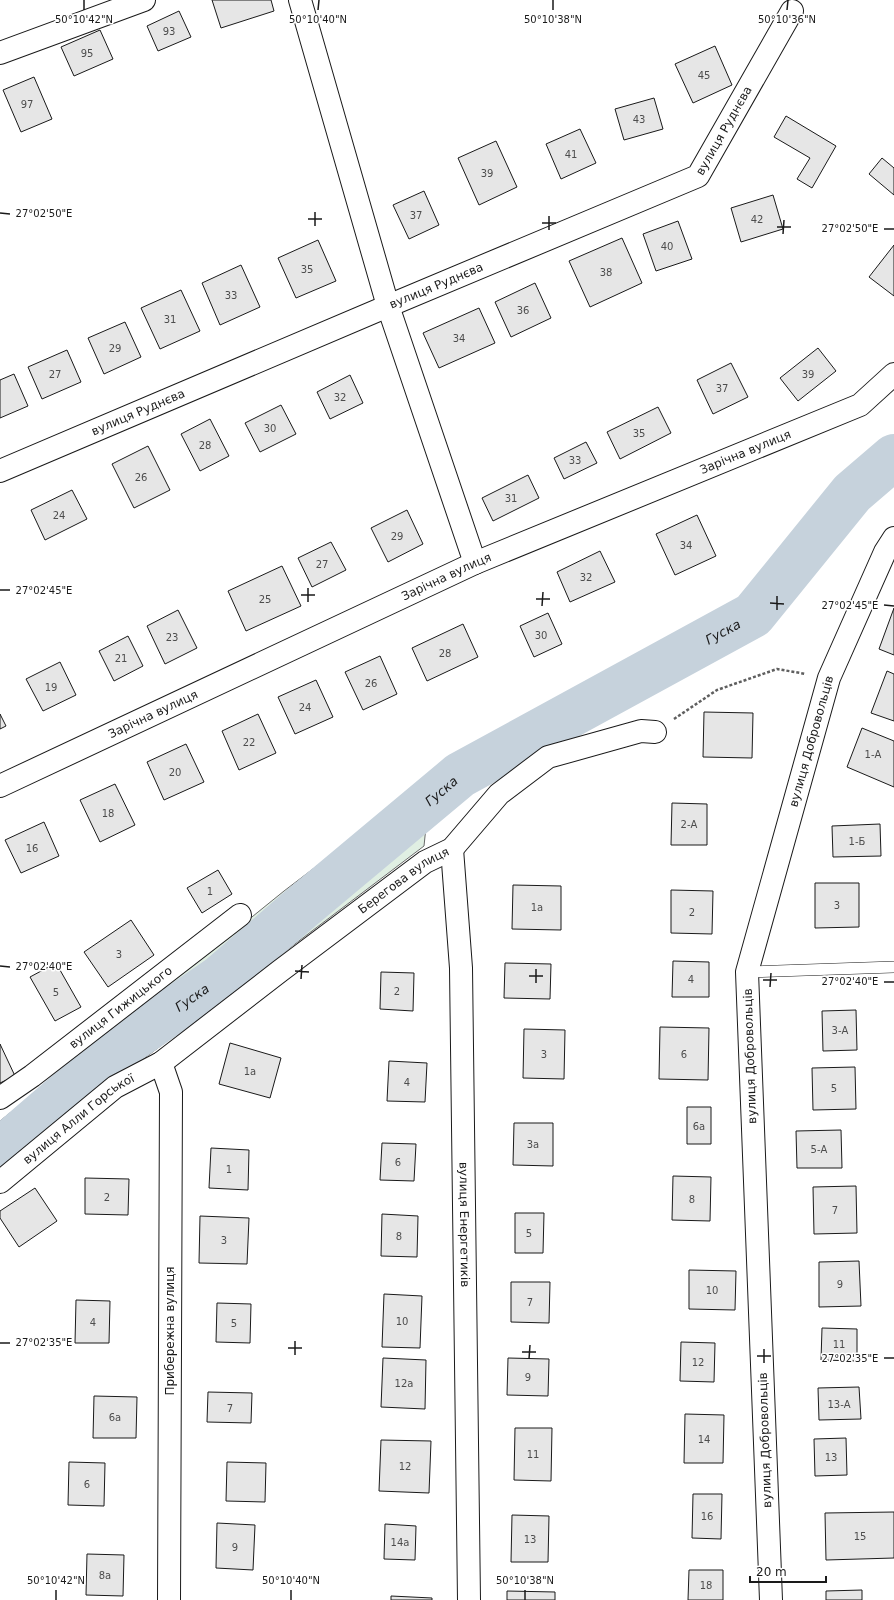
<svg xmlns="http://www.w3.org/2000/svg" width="894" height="1600" font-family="'DejaVu Sans',sans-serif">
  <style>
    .green { fill: #e0efe3; stroke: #6a6a6a }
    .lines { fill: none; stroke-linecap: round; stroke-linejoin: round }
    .river { stroke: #c6d2dc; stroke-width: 46 }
    .building { fill: #e6e6e6; stroke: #1a1a1a }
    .service-casing { stroke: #1a1a1a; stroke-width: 12 }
    .minor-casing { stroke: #1a1a1a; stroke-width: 24 }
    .path { stroke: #5f5f5f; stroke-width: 2.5; stroke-dasharray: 3 2; stroke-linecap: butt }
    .service { stroke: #fff; stroke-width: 11 }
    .minor { stroke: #fff; stroke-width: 22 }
    .ticks { fill: none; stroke: #1a1a1a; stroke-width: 1.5 }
    .labels { text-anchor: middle; stroke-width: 3; stroke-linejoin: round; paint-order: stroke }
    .number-label { font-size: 10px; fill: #4d4d4d }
    .street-label { font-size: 12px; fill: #1a1a1a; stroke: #fff }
    .water-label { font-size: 13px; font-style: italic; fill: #1a1a1a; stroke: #fff }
    .ticks-label { font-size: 10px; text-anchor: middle; fill: #1a1a1a; stroke: #fff; stroke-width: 3; stroke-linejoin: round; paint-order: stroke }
  </style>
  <rect width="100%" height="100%" fill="#fff"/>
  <!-- green -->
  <path class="green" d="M431,779l-7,67 -282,214 -63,38 -79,74v-51l284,-230z"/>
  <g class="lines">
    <!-- river -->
    <path class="river" id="s1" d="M0,1151l124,-107 96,-66 81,-70 159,-133 293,-160 99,-122 42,-36"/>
  </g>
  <!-- building -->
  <path class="building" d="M212,0h59l3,11 -53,17z
    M179,11l12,26 -33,14 -11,-25z
    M100,30l13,29 -39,17 -13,-29z
    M715,46l17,39 -39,18 -18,-39z
    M34,77l18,42 -31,13 -18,-42z
    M654,98l9,31 -39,11 -9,-31z
    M786,116l50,30 -24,42 -15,-9 13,-21 -36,-21z
    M580,129l16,34 -35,16 -15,-35z
    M496,141l21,46 -38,18 -21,-47z
    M882,158l12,10v27l-25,-21z
    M424,191l15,34 -30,14 -16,-34z
    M773,195l10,34 -42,13 -10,-34z
    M678,221l14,38 -36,12 -13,-37z
    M622,238l20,45 -52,24 -21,-46z
    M318,240l18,41 -40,17 -18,-40z
    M894,245v51l-25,-19z
    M241,265l19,42 -40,18 -18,-42z
    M535,283l16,35 -40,19 -16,-35z
    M181,290l19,41 -40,18 -19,-41z
    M479,308l16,35 -56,25 -16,-35z
    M125,322l16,35 -37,17 -16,-36z
    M818,348l18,23 -38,30 -18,-23z
    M67,350l14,32 -39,17 -14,-32z
    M731,363l17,34 -35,17 -16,-34z
    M14,374l14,32 -28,12v-38z
    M350,375l13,28 -33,16 -13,-27z
    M281,405l15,29 -36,18 -15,-29z
    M658,407l13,26 -51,26 -13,-27z
    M210,419l19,37 -29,15 -19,-37z
    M586,442l11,21 -33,16 -10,-21z
    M148,446l22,44 -36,18 -22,-44z
    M528,475l11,23 -46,23 -11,-23z
    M72,490l15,29 -42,21 -14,-30z
    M407,510l16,34 -35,18 -17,-34z
    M697,515l19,41 -41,19 -19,-41z
    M331,542l15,28 -34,17 -14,-29z
    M600,551l15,31 -45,20 -13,-30z
    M282,566l19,40 -55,25 -18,-40z
    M894,608v47l-15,-6z
    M178,610l19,38 -32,16 -18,-38z
    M548,613l14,31 -28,13 -14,-31z
    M463,624l15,33 -51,24 -15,-33z
    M128,636l15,30 -29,15 -15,-30z
    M380,656l17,38 -34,16 -18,-38z
    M60,662l16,33 -33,16 -17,-32z
    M887,671l7,3v47l-23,-8z
    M316,680l17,37 -38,17 -17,-37z
    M704,712l49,1 -1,45 -49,-1z
    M0,714l6,12 -6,3z
    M258,714l18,39 -37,17 -17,-39z
    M862,728l32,13v46l-47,-20z
    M186,744l18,38 -40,18 -17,-38z
    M115,784l20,41 -35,17 -20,-42z
    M672,803l35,1v41h-36z
    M44,822l15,34 -38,17 -16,-33z
    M880,824l1,32 -48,1 -1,-31z
    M218,870l14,24 -30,19 -15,-25z
    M815,883h44v44l-44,1z
    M513,885l48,1v44l-49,-1z
    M671,890l42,1 -1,43 -41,-1z
    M131,920l23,35 -46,32 -24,-35z
    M673,961l36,1v35h-37z
    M56,963l25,44 -26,14 -25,-44z
    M505,963l46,1 -1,35 -46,-1z
    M381,972l33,1 -1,38 -33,-2z
    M856,1010l1,40 -34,1 -1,-40z
    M660,1027l49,1 -1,52 -49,-1z
    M524,1029l41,1 -1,49 -41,-1z
    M230,1043l51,15 -11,40 -51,-14z
    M0,1044l15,32 -15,7z
    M389,1061l38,2 -2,39 -38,-1z
    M855,1067l1,42 -43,1 -1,-42z
    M687,1107h24v37h-24z
    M514,1123h39v43l-40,-1z
    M841,1130l1,38h-45l-1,-37z
    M382,1143l34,1 -2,37 -34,-1z
    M211,1148l38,2 -1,40 -39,-2z
    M673,1176l38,1 -1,44 -38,-1z
    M85,1178l44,1 -1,36 -43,-1z
    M856,1186l1,47 -43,1 -1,-47z
    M35,1188l22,33 -38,26 -19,-29v-7z
    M515,1213h29l-1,40h-28z
    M382,1214l36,2 -1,41 -36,-1z
    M200,1216l49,2 -2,46 -48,-1z
    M859,1261l2,45 -42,1v-45z
    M689,1270l47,1 -1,39 -46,-1z
    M511,1282h39l-1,41 -38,-1z
    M384,1294l38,2 -2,52 -38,-1z
    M76,1300l34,1 -1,42h-34z
    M217,1303l34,1 -1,39 -34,-1z
    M822,1328l35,1v32l-36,-1z
    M681,1342l34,1 -1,39 -34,-1z
    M383,1358l43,2 -1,49 -44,-2z
    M508,1358l41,1 -1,37 -41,-1z
    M859,1387l2,32 -42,1 -1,-32z
    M208,1392l44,1 -1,30 -44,-1z
    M94,1396l43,1 -1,41h-43z
    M685,1414l39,1 -1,48h-39z
    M515,1428h37l-1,53 -37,-1z
    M846,1438l1,37 -32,1 -1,-37z
    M381,1440l50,1 -2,52 -50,-2z
    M69,1462l36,1 -1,43 -36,-1z
    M227,1462l39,1 -1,39 -39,-1z
    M693,1494h29l-1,45 -29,-1z
    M894,1512v46l-68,2 -1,-47z
    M512,1515l37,1 -1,46h-37z
    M217,1523l38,2 -2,45 -37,-2z
    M385,1524l31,2 -1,34 -31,-1z
    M87,1554l37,1 -1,41 -37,-1z
    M689,1570h34v30h-35z
    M862,1590v10h-36v-9z
    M507,1591l48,1v8h-48z
    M391,1596l41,2v2h-41z"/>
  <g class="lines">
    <!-- service casing -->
    <g class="service-casing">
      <path id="service" d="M747,972l147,-5"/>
    </g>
    <!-- minor casing -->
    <g class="minor-casing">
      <g id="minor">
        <path d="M300,0l88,306 87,257"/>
        <path d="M0,53l144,-53"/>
        <path id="s2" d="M0,471l388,-165 310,-130 94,-165"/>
        <path id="s3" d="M0,786l475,-223 385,-158 34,-31"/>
        <path id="s4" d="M452,849l9,119 8,632"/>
        <path d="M161,1063l10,29 -2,508"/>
        <path id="s5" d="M0,1098l32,-22 208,-161"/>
        <path id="s6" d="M0,1182l115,-95 46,-24 119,-92 145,-109 27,-13 47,-55 49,-37 93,-26 14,1"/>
        <path id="s7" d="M771,1600l-24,-628 82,-294 56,-126 9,-14"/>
      </g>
    </g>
    <!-- path -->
    <path class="path" d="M674,719l43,-29 60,-21 29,5"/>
    <!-- service -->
    <use href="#service" class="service"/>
    <!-- minor -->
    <use href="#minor" class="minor"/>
  </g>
  <!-- ticks -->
  <path class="ticks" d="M84,10v-10M318,10l1,-10M553,10v-10M787,10l1,-10M0,213l10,1M308,219h14M542,223h14M315,226v-14M777,227h14M884,229h10M549,230v-14M783,234l1,-14M0,590h10M301,595h14M536,599h14M308,602v-14M770,603l14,1M884,605l10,1M542,606l1,-14M777,610v-14M0,966l10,1M295,971l14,1M529,976h14M301,979l1,-14M763,980h14M884,982h10M536,983v-14M770,987l1,-14M0,1343h10M288,1348h14M522,1352h14M295,1355v-14M757,1356h14M884,1358h10M529,1359l1,-14M764,1363v-14M56,1600v-10M291,1600v-10M525,1600v-10"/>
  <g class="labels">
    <!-- number labels -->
    <g class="number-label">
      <text x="169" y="35">93</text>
      <text x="87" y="57">95</text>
      <text x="704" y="79">45</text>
      <text x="27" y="108">97</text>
      <text x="639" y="123">43</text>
      <text x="571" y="158">41</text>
      <text x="487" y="177">39</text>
      <text x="416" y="219">37</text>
      <text x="757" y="223">42</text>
      <text x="667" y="250">40</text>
      <text x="307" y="273">35</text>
      <text x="606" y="276">38</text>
      <text x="231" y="299">33</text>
      <text x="523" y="314">36</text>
      <text x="170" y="323">31</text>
      <text x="459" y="342">34</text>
      <text x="115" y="352">29</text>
      <text x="55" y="378">27</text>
      <text x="808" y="378">39</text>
      <text x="722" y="392">37</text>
      <text x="340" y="401">32</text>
      <text x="270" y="432">30</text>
      <text x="639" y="437">35</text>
      <text x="205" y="449">28</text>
      <text x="575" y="464">33</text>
      <text x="141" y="481">26</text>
      <text x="511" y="502">31</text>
      <text x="59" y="519">24</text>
      <text x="397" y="540">29</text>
      <text x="686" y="549">34</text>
      <text x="322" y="568">27</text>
      <text x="586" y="581">32</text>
      <text x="265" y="603">25</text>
      <text x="541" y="639">30</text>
      <text x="172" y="641">23</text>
      <text x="445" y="657">28</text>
      <text x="121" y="662">21</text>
      <text x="371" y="687">26</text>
      <text x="51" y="691">19</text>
      <text x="305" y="711">24</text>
      <text x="249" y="746">22</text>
      <text x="873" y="758">1-А</text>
      <text x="175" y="776">20</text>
      <text x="108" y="817">18</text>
      <text x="689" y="828">2-А</text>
      <text x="857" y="845">1-Б</text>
      <text x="32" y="852">16</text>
      <text x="210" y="895">1</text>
      <text x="837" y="909">3</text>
      <text x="537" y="911">1а</text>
      <text x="692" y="916">2</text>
      <text x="119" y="958">3</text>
      <text x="691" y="983">4</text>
      <text x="397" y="995">2</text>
      <text x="56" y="996">5</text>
      <text x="840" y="1034">3-А</text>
      <text x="544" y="1058">3</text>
      <text x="684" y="1058">6</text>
      <text x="250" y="1075">1а</text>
      <text x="407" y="1086">4</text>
      <text x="834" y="1092">5</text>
      <text x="699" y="1130">6а</text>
      <text x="533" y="1148">3а</text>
      <text x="819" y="1153">5-А</text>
      <text x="398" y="1166">6</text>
      <text x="229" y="1173">1</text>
      <text x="107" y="1201">2</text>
      <text x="692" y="1203">8</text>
      <text x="835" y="1214">7</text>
      <text x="529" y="1237">5</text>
      <text x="399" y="1240">8</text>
      <text x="224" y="1244">3</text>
      <text x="840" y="1288">9</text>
      <text x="712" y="1294">10</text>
      <text x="530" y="1306">7</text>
      <text x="402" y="1325">10</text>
      <text x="93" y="1326">4</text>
      <text x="234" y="1327">5</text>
      <text x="839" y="1348">11</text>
      <text x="698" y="1366">12</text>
      <text x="528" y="1381">9</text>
      <text x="404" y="1387">12а</text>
      <text x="839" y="1408">13-А</text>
      <text x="230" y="1412">7</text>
      <text x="115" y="1421">6а</text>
      <text x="704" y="1443">14</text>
      <text x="533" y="1458">11</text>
      <text x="831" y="1461">13</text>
      <text x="405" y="1470">12</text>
      <text x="87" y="1488">6</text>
      <text x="707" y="1520">16</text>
      <text x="860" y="1540">15</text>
      <text x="530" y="1543">13</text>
      <text x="400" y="1546">14а</text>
      <text x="235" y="1551">9</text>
      <text x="105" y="1579">8а</text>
      <text x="706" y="1589">18</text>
    </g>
    <!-- street labels -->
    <g class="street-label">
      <text dy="4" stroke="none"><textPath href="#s2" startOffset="810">вулиця Руднєва</textPath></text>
      <text dy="4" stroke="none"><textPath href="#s2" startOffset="474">вулиця Руднєва</textPath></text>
      <text dy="4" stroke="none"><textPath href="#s2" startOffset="150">вулиця Руднєва</textPath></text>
      <text dy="4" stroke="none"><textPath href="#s3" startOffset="817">Зарічна вулиця</textPath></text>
      <text dy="4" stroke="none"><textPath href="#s3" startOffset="493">Зарічна вулиця</textPath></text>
      <text dy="4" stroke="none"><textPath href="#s3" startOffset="169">Зарічна вулиця</textPath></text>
      <text dy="4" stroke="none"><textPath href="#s7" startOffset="868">вулиця Добровольців</textPath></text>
      <text dy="4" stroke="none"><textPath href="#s6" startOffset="505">Берегова вулиця</textPath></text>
      <text dy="4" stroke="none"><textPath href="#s5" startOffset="151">вулиця Гижицького</textPath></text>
      <text transform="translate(750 1056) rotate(-92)" y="4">вулиця Добровольців</text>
      <text dy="4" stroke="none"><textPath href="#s6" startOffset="101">вулиця Алли Горської</textPath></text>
      <text dy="4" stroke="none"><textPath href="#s4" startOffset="376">вулиця Енергетиків</textPath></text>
      <text transform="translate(170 1331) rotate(-90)" y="4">Прибережна вулиця</text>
      <text transform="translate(765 1440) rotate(-92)" y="4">вулиця Добровольців</text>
    </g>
    <!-- water labels -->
    <g class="water-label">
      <text dy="5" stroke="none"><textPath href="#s1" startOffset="894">Гуска</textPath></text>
      <text dy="5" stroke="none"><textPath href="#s1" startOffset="570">Гуска</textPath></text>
      <text dy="5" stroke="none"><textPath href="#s1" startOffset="246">Гуска</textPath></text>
    </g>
  </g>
  <g class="ticks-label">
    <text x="84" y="23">50°10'42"N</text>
    <text x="318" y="23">50°10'40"N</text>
    <text x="553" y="23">50°10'38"N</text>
    <text x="787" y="23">50°10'36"N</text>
    <text x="44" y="217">27°02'50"E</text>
    <text x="850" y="232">27°02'50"E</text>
    <text x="44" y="594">27°02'45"E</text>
    <text x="850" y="609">27°02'45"E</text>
    <text x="44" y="970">27°02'40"E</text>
    <text x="850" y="985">27°02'40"E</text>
    <text x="44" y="1346">27°02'35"E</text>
    <text x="850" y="1362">27°02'35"E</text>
    <text x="56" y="1584">50°10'42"N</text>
    <text x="291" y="1584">50°10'40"N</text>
    <text x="525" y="1584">50°10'38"N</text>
  </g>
  <!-- scale -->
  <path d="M750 1576v6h76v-6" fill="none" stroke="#1a1a1a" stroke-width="2"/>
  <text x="756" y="1576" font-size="12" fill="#1a1a1a" stroke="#ffffff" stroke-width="3" paint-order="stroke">20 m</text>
</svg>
